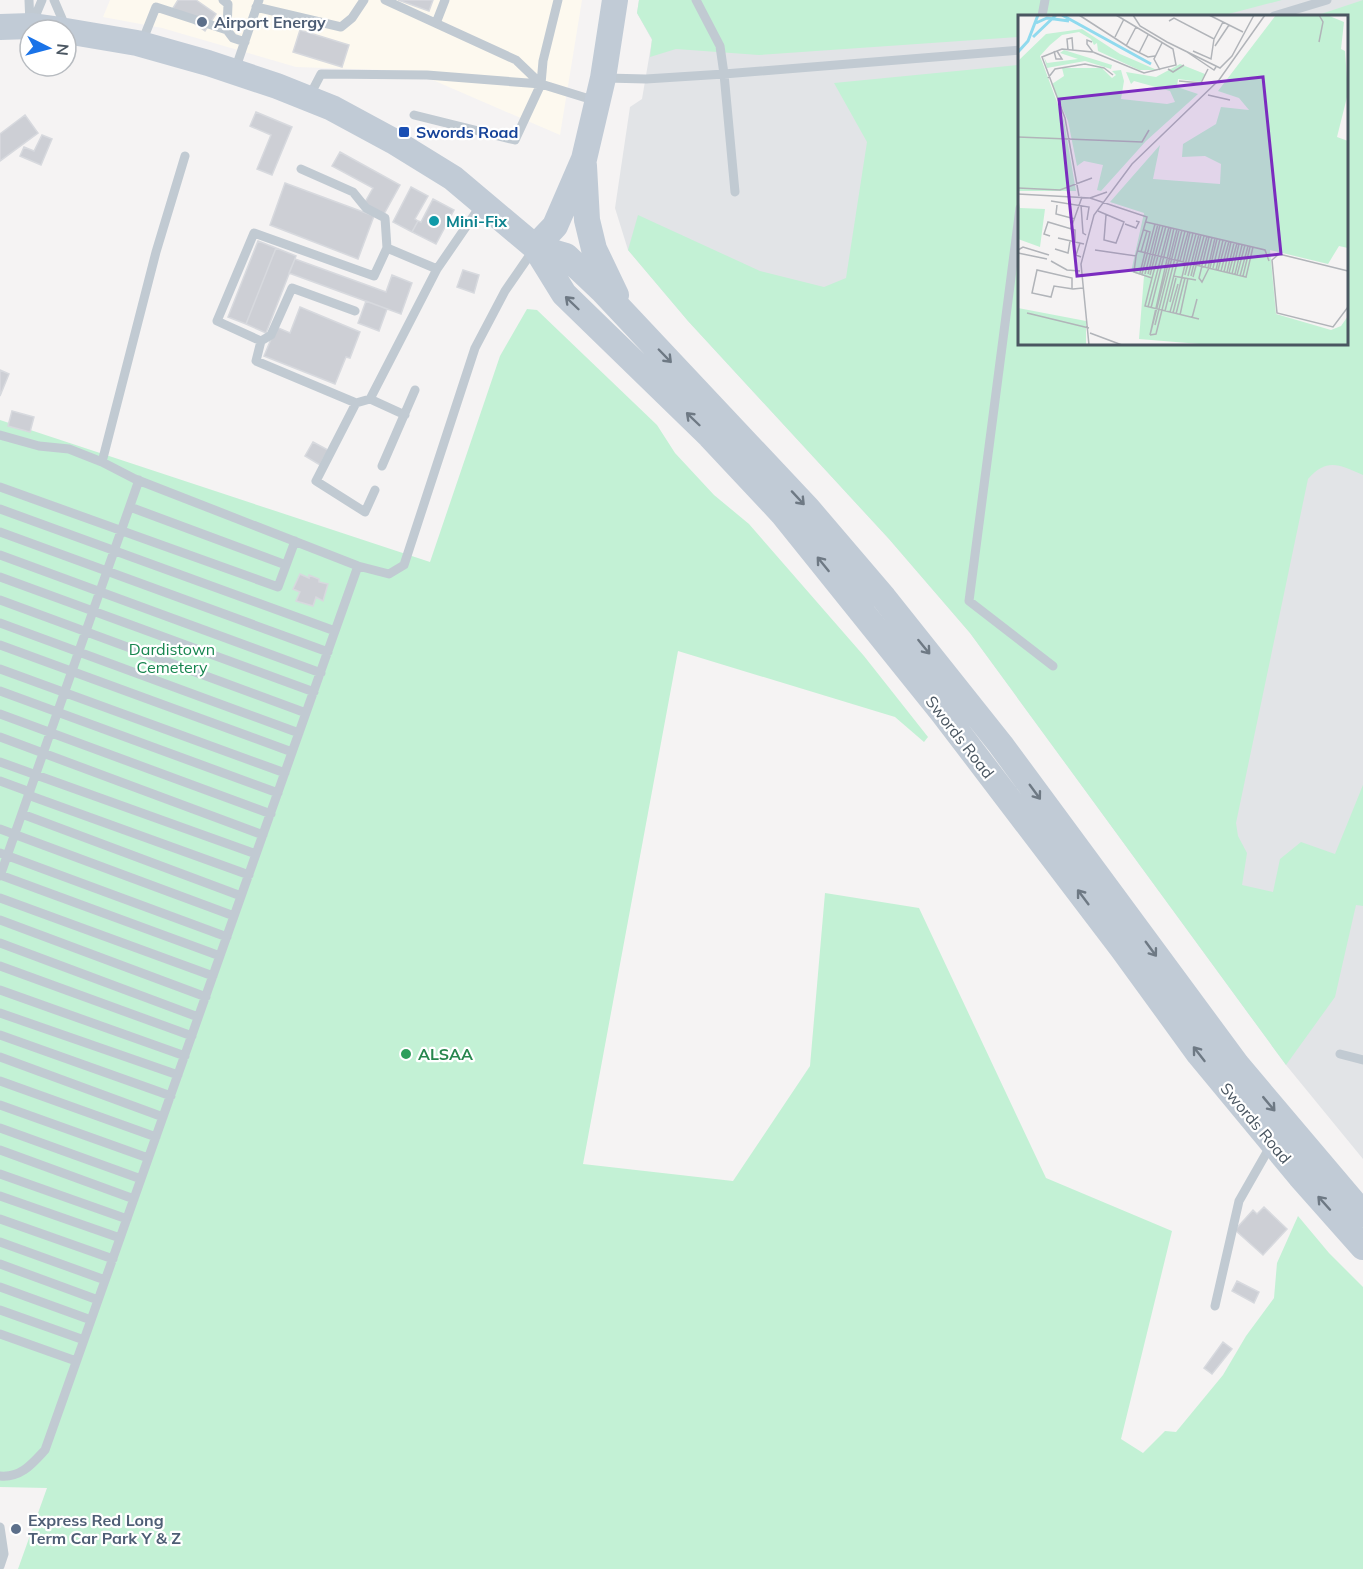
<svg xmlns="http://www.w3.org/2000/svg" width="1363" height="1569" font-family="Mulish,sans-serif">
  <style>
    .commercial { fill: #fdf9ef }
    .airport { fill: #e2e4e7; fill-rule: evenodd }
    .green { fill: #c3f1d5 }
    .building { fill: #cdcfd5; stroke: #d7d9de; stroke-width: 1.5 }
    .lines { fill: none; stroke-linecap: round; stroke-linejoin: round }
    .lane { stroke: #c1cad2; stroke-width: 9 }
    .secondary { stroke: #c1cbd6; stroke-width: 26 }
    .oneway { stroke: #6e7984 }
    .service-dot { fill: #5c6f8a; stroke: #fff; stroke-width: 2 }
    .transit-dot { fill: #1a4fb4; stroke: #fff; stroke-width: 2 }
    .culture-dot { fill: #0f9aa8; stroke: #fff; stroke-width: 2 }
    .leisure-dot { fill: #2e9e5b; stroke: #fff; stroke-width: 2 }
    .labels { text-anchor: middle; stroke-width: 4.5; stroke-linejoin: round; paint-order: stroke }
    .service-label { font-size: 16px; font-weight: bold; fill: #4e5e75; stroke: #fff; text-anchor: start }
    .transit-label { font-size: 16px; font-weight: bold; fill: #164399; stroke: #fff; text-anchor: start }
    .culture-label { font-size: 16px; font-weight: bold; fill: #0d838f; stroke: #fff; text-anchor: start }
    .park-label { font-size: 16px; fill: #17864f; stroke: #fff }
    .street-label { font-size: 16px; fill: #4a5661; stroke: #fff }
    .leisure-label { font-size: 16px; font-weight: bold; fill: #27864d; stroke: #fff; text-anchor: start }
    .inset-river { fill: none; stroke: #90daee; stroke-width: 3 }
    .inset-road { fill: none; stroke: #b1b4b9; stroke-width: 1.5 }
    .view { fill: #7b2cbf; fill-opacity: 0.15; stroke: #7b2cbf; stroke-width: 3 }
    .inset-edge { fill: none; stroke: #4a5661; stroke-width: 3 }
  </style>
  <rect width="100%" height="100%" fill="#f5f3f3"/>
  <!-- commercial -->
  <path class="commercial" d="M110,0h472l-22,135 -148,-64 -116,-4 -134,-39 -59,-11z"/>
  <!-- airport -->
  <path class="airport" d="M639,0h724v1159l-77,-94 -316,-432 -81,-94 -201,-218 -60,-71 -13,-42 15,-101 12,-8 10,-59 -15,-27zM1020,16h326v328h-326z"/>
  <!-- green -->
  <path class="green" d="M639,0h643l-61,16h-201l-1,21 -260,18 -83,-6 -26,8 2,-18 -15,-26z
    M1363,0v475c-23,-10 -36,-18 -55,4l-72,344 2,13 9,17 -5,32 31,7 7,-33 21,-17 34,12 28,-69v121l-7,-1 -21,92 -49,68 -316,-432 -81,-94 -201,-218 -60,-71 10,-35 122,56 64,16 22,-9 21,-136 -33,-59 185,-18 1,279h326v-328h-31z
    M527,309l10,1 120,115 18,28 39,42 35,29 115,132 64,81 -4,5 -29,-25 -217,-66 -95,513 150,17 77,-115 15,-173 94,15 127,270 126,53 -51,208 22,14 22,-22 11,1 47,-57 23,-39 28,-38 3,-35 21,-47 31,37 34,34v282h-1345l29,-81 -47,-1v-1067l430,142 70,-206z"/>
  <!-- building -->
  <path class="building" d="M178,0h18l20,14 -11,17 -32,-23z
    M398,0h35l-4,11z
    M300,30l49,15 -7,22 -49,-15z
    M256,112l36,15 -20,48 -15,-6 14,-34 -21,-9z
    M25,115l13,18 -38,28v-27z
    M42,135l10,4 -11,26 -21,-9 4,-9 10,4z
    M340,152l60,33 -16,29 -20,-10 9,-16 -41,-22z
    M285,183l89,33 -16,43 -88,-34z
    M411,187l17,9 -13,23 3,2 -6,11 -19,-10z
    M433,199l21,11 -18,34 -24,-12 6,-11 3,1z
    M258,241l18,7 -30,76 -18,-7z
    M276,248l20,8 -30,77 -20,-9z
    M295,259l91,33 6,-17 20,8 -11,31 -112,-41z
    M463,270l16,5 -5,18 -17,-6z
    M366,301l21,8 -8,22 -21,-8z
    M300,307l60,25 -10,26 -4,-1 -11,27 -71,-28 12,-29 14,6z
    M0,370l9,4 -9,22z
    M12,411l22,6 -4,15 -22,-6z
    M313,442l15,8 -8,15 -15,-9z
    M300,574l9,4v-3l10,4v3l9,2 -5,17 -7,-4 -3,9 -17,-5 4,-9 -7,-3z
    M1264,1207l23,22 -24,26 -28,-25 18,-20 4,4z
    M1237,1281l22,11 -5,11 -22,-12z
    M1223,1342l9,7 -20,25 -8,-6z"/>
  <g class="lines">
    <!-- lane -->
    <path class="lane" d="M29,0l1,24
      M54,0l12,28
      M223,0l5,4 -1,26
      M385,0l131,60 25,24 55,17
      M696,0l24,46 4,28 11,118
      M256,7l85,20 11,-9 12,-18
      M1042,16l3,-16
      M1274,16l53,-16
      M436,23l9,-23
      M32,24l10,-24
      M142,42l14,-35 71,23 6,8 12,4
      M235,70l24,-70
      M606,78l40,1 78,-5 296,-24
      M309,97l12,-23 106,1 114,9
      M414,115l101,25 26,-56 2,-23 15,-61
      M185,156l-29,96 -54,210 33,17 223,87 31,8 15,-9 71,-217 30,-57 29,-42
      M301,169l52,23 13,16 19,10 2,30
      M1020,208l-51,393 84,65
      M437,269l-50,-21 -13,28 -120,-43 -37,88 44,20 -5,20 100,42 14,-4 67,-130 44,-64
      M261,341l10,-6 21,-47 63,23
      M370,399l35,16
      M356,403l-40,78 49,31 10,-22
      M0,435l39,11 30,3 33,13
      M382,466l33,-76
      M0,487l278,100 17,-46
      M130,507l156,58
      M0,509l335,122
      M0,532l328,120
      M0,555l321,118
      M0,577l314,115
      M0,600l306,113
      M0,623l299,110
      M0,645l292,107
      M0,669l285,104
      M0,691l278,102
      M0,714l271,100
      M0,737l263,98
      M0,762l256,92
      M0,781l30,11
      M28,795l221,80
      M22,814l219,82
      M0,829l234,87
      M0,853l227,84
      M0,875l220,81
      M0,876l139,-396
      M0,898l213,78
      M0,920l206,77
      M0,943l198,74
      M0,966l192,70
      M0,990l185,66
      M0,1013l178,62
      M0,1035l171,61
      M1340,1054l23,6
      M0,1057l163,60
      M0,1081l156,56
      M0,1105l148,53
      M0,1128l141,51
      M0,1150l134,49
      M0,1174l127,45
      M0,1196l120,42
      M0,1219l113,40
      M0,1242l105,38
      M0,1264l98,36
      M0,1287l91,33
      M1215,1306l24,-105 32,-56
      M0,1310l84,30
      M0,1334l76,27
      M0,1476c21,2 32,-12 45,-26l313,-884
      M0,1527l4,27 -4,12"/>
    <!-- secondary -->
    <path class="secondary" d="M0,27l31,-1 29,4
      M66,31l71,12 71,20 69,23 55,22 61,33 60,37 82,69 29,47 146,142 73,78 160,199 179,235 77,106 101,122 63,71
      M584,166l3,54 7,29 22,46
      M535,247l31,9 37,35 205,218 76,89 117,147 236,320 126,149
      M535,247l20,-21 29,-67 19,-81 12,-78"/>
  </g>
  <!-- one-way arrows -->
  <defs><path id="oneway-shaft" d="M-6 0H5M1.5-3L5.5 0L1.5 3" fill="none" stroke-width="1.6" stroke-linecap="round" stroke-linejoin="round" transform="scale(1.5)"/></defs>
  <g class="oneway">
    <use href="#oneway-shaft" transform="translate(572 303) rotate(-136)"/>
    <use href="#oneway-shaft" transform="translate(665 356) rotate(46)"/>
    <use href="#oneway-shaft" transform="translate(693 419) rotate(-136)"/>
    <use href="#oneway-shaft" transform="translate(798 498) rotate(47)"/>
    <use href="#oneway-shaft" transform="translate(823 564) rotate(-129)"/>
    <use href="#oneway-shaft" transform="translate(924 647) rotate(51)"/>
    <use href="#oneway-shaft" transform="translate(1035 792) rotate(54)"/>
    <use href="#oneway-shaft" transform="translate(1083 897) rotate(-127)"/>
    <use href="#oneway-shaft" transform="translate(1151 949) rotate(54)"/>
    <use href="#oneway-shaft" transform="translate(1199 1054) rotate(-128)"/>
    <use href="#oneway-shaft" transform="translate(1269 1104) rotate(50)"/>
    <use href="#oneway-shaft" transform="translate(1324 1203) rotate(-132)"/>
  </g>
  <!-- markers -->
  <g class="service-dot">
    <circle cx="202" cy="22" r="6"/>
    <circle cx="16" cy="1529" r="6"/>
  </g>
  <rect class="transit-dot" x="398" y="126" width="12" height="12" rx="3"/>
  <circle class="culture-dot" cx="434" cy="221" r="6"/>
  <circle class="leisure-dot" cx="406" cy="1054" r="6"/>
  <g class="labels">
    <!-- service labels -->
    <g class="service-label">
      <text x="214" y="28">Airport Energy</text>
      <text x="28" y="1526">Express Red Long<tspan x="28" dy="18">Term Car Park Y &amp; Z</tspan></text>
    </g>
    <!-- transit labels -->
    <g class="transit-label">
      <text x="416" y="138">Swords Road</text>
    </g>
    <!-- culture labels -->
    <g class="culture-label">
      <text x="446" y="227">Mini-Fix</text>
    </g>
    <!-- park labels -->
    <g class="park-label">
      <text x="172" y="655">Dardistown<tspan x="172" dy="18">Cemetery</tspan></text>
    </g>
    <!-- street labels -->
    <g class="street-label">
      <text transform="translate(960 737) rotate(52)" y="6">Swords Road</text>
      <text transform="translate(1256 1123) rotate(50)" y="6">Swords Road</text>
    </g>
    <!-- leisure labels -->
    <g class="leisure-label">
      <text x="418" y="1060">ALSAA</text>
    </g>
  </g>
  <!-- overview -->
  <g transform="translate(1018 15)">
    <rect width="330" height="330" fill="#f5f3f3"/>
    <path d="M258,0h51l17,7 -3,27 4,2 3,42 -11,44 11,4v107l-9,-2 -11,18 -58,-14 6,64 55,16 10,-4 7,-10v29h-136l-73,-6 5,-63 -13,-4 13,-59 -34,-11 50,-57 -7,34 67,5 1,-20 -16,-8 -23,1 1,-13 33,-20 5,-17 28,3 -10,-12 -21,-7zM64,14l38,25 37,16h-18l-41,-19 -1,-8 -3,2 -3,-6 -12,-7 -17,3 -12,10 -10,11 24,65 12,70h-58v-130l28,-27zM46,35l48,15 -1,4 -26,-8 -38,7 -3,-11 3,6 31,-4 -18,-6zM162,49l25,10 -4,8 -23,-3 -1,8 21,7 -52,47 -45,50 -4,-1 6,-25 -19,-4 -7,5 -9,-45 -16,-37 12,-8 -2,-8h40l10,10 4,-3 -4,-4 9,-1 3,11 -3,18 46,5 8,-2 -5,-11 -36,-10 -3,3 -5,-12 30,5zM0,182l2,11 25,1 -5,38 -22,-8zM0,293l68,13v24h-68z" fill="#c3f1d5"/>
    <path class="inset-river" d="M44,0l89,49M18,8l11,-5 22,3M15,22l23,-22M0,37l10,-11 10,-26"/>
    <path class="inset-road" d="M61,0l51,33 18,9 7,-1M115,0l7,11 27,16 53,26 12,-12 22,-41M191,0l34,17M301,0l4,7 -4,20M151,6l5,-3 40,21 9,-17M97,22l9,-18M108,31l10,-19M197,31l14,-21M50,35l-1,-11 5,-1 1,13M36,36l2,8h6l-5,-8M175,36l18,8 3,-20M75,37l51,21 32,-8 -3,-16 -57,-34M169,37l27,18 2,-3M121,38l9,-18M150,54l5,3 11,-7M142,55l-6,-11 8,-16M30,63l7,-9 30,-5 19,4 9,7M161,66l22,2 7,-14M190,80l22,5M0,122l124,5 7,-12M0,173l42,2 32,-12M0,179l72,4 57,19 -11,39 -41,-6M61,181l-14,-78 -23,-61 20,-8 31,3 -6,-8v-4l5,2M72,183l17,-6M33,186l38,6 -2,13M39,190l-1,9 19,5M63,190l2,28 3,2M80,196l26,11 -8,21 -12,-3 2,-25M128,207l119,28 4,11M107,209l11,4 3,-6 -3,-1M53,213l11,-31M32,221l-6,-2 4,-12 27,8v12M40,223l26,6M62,228l-4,12 5,2M37,234l13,4 2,-12M0,235l5,-3 26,8M120,236l108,26 7,-30M123,237l6,-21M0,238l29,6M118,241l-2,16 18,6 -7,28 54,13M33,246l16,9 13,1M162,246l8,-29M165,247l7,-30M181,251l8,-30M187,252l7,-30M190,253l7,-30M191,253l-7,14 -3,-4 10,-41M192,253l7,-29M195,253l7,-29M198,255l7,-30M200,255l8,-29M203,256l8,-30M330,256l-69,-17 -7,6 5,53 56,14 15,-20M206,257l7,-30M209,257l7,-29M122,258l10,-41 -6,-2M211,258l8,-30M124,259l13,-50M127,259l13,-50M130,259l12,-49M214,259l7,-30M217,259l7,-29M132,260l13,-49M167,260l11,-41M219,260l8,-30M155,261l23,4M170,261l11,-42M173,261l10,-41M222,261l8,-30M225,261l7,-29M175,262l11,-41M134,263l14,-52M54,274v-11l-35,-8 -5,23 19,4 3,-11 19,3 10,-1M152,287l6,-24M130,292l21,-80M133,293l20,-80M147,296l20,-80M152,297l8,-28M9,298l62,15M155,298l20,-80M158,299l9,-36M162,300l8,-37M174,303l5,-19M137,310l24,-95M72,318l32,12M132,320l6,-1 26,-104M132,320l24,-107M132,320l27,-106M71,330l-8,-81 13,-49 38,-51 87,-84 46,-65"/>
    <path class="view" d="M245,62l18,177 -204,22 -18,-177z"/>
    <rect width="330" height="330" class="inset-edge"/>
  </g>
  <!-- north arrow -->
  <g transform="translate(48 48) rotate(96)"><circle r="28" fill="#ffffff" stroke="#b7bbc0" stroke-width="1.5"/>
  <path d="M0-4.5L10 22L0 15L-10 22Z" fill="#1a73e8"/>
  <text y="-9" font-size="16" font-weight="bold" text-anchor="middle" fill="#4a5661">N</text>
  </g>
</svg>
